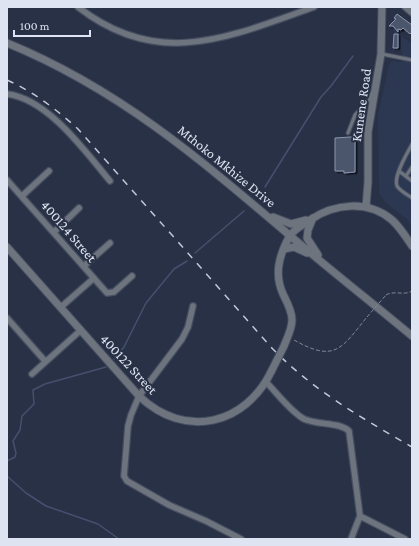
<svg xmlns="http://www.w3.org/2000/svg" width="419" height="546" font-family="'Crimson Pro',serif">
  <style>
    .built { fill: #2c3752 }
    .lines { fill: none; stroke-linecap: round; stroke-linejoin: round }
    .stream { stroke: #46506e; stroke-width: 1.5 }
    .building { fill: #4b566c; stroke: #8a96af; filter: url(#shadow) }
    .service-casing { stroke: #454e61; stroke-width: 5 }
    .minor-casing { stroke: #454e61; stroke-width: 8 }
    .tertiary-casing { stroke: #454e61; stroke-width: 9 }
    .path { stroke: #808798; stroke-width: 1; stroke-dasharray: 4 2; stroke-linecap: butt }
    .service { stroke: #6e747e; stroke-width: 3 }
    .minor { stroke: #6e747e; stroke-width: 5.5 }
    .tertiary { stroke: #6e747e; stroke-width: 7 }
    .rail { stroke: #c2c8d7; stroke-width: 1.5; stroke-dasharray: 7 7; stroke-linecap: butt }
    .tertiary-bridge-casing { stroke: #454e61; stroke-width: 9; stroke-linecap: butt }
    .path-bridge { stroke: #808798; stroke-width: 1; stroke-dasharray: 4 2; stroke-linecap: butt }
    .tertiary-bridge { stroke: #6e747e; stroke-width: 7 }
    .labels { text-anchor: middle; stroke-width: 4; stroke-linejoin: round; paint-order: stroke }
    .street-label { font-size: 14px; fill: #dee4f2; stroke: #283145 }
  </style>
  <defs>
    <filter id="shadow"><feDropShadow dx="2" dy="1.5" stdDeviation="0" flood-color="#0009"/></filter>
  </defs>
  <rect width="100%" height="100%" fill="#283145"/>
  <!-- built -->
  <path class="built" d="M394,30l18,14v183l-5,-8 -21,-16 -7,-10 -1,-78 11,-50 3,-4 10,1v-11l-8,-1z"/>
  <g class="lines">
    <!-- stream -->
    <path class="stream" d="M265,187l56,-90 10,-11 22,-30
      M195,253l49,-42
      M114,359l10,-12 22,-44 28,-34 13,-8
      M7,461l8,-4 1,-4 -3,-12 7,-11 2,-14 12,-12 -1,-14 12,-6 61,-17
      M7,476l19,17 20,13 52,18 21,15"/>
  </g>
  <!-- building -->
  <path class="building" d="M397,14l15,11v7l-2,2 -7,-6 -2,2 -3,-1v3l-5,-6h-4l7,-7 -2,-1z
    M394,34h4v14h-5z
    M350,137h5v35l-11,1v-2h-9v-33z"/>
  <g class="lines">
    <!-- service casing -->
    <g class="service-casing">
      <path id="service" d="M382,54l30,6
        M348,133l7,-18 14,-15 3,-7
        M412,144c-4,8 -19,32 -15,42 3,5 11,9 15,12
        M399,171l13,10
        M406,176l6,-9"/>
    </g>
    <!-- minor casing -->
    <g class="minor-casing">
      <path id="minor" d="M78,7c81,63 151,30 236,0
        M405,7l7,6
        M7,94c41,5 78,57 103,87
        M7,180l100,113 7,-1 18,-16
        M22,196l27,-25
        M54,232l25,-24
        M84,266l26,-23
        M193,306l-5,21 -6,12 -43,57 -8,19 -3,11 -4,50 3,5 42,24 37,16 35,18
        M61,307l33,-29
        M7,318l38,43
        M32,374l49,-44
        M266,382c12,12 24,29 38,37 13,6 36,3 45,12l11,85 -9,23
        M360,516l45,23"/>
    </g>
    <!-- tertiary casing -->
    <g class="tertiary-casing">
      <path id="tertiary" d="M7,43c110,45 192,115 281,191 41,35 83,68 124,102
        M366,207l2,-25v-50l13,-78 1,-47
        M273,217l18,7 15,-4
        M313,218l-5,12 -1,8 11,17
        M7,247l132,149c46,44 107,29 133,-26
        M284,249l10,-2 13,6
        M284,346c3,-8 8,-17 8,-26 0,-9 -5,-18 -9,-26 -9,-20 -4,-38 6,-57 4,-7 15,-13 21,-17 25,-17 58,-20 82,0 8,7 14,17 20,26"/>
    </g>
    <!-- path -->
    <path class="path" d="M386,295c8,-5 18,1 26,-4
      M294,340c41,23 47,9 73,-23"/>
    <!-- service -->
    <use href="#service" class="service"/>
    <!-- minor -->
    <use href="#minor" class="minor"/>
    <!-- tertiary -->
    <use href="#tertiary" class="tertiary"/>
    <!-- rail -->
    <path class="rail" d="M7,80c27,12 50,30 71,49l193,218c41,43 91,71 141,100"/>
    <!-- tertiary-bridge casing -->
    <g class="tertiary-bridge-casing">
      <path id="tertiary-bridge" d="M272,370l12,-24"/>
    </g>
    <!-- path-bridge -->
    <path class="path-bridge" d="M367,317l19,-22"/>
    <!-- tertiary-bridge -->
    <use href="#tertiary-bridge" class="tertiary-bridge"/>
  </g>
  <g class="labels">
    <!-- street labels -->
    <g class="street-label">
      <text transform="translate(361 105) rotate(-82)" y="5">Kunene Road</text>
      <text transform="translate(227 166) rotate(39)" y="5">Mthoko Mkhize Drive</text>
      <text transform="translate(69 231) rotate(49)" y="5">400124 Street</text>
      <text transform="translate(129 364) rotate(47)" y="5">400122 Street</text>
    </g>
  </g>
  <!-- border -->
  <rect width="419" height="546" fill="none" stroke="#dee4f2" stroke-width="16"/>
  <!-- scale -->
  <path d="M14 30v6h76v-6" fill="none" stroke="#dee4f2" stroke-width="2"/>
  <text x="20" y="30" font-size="12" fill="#dee4f2" stroke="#283145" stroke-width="3" paint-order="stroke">100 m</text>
</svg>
